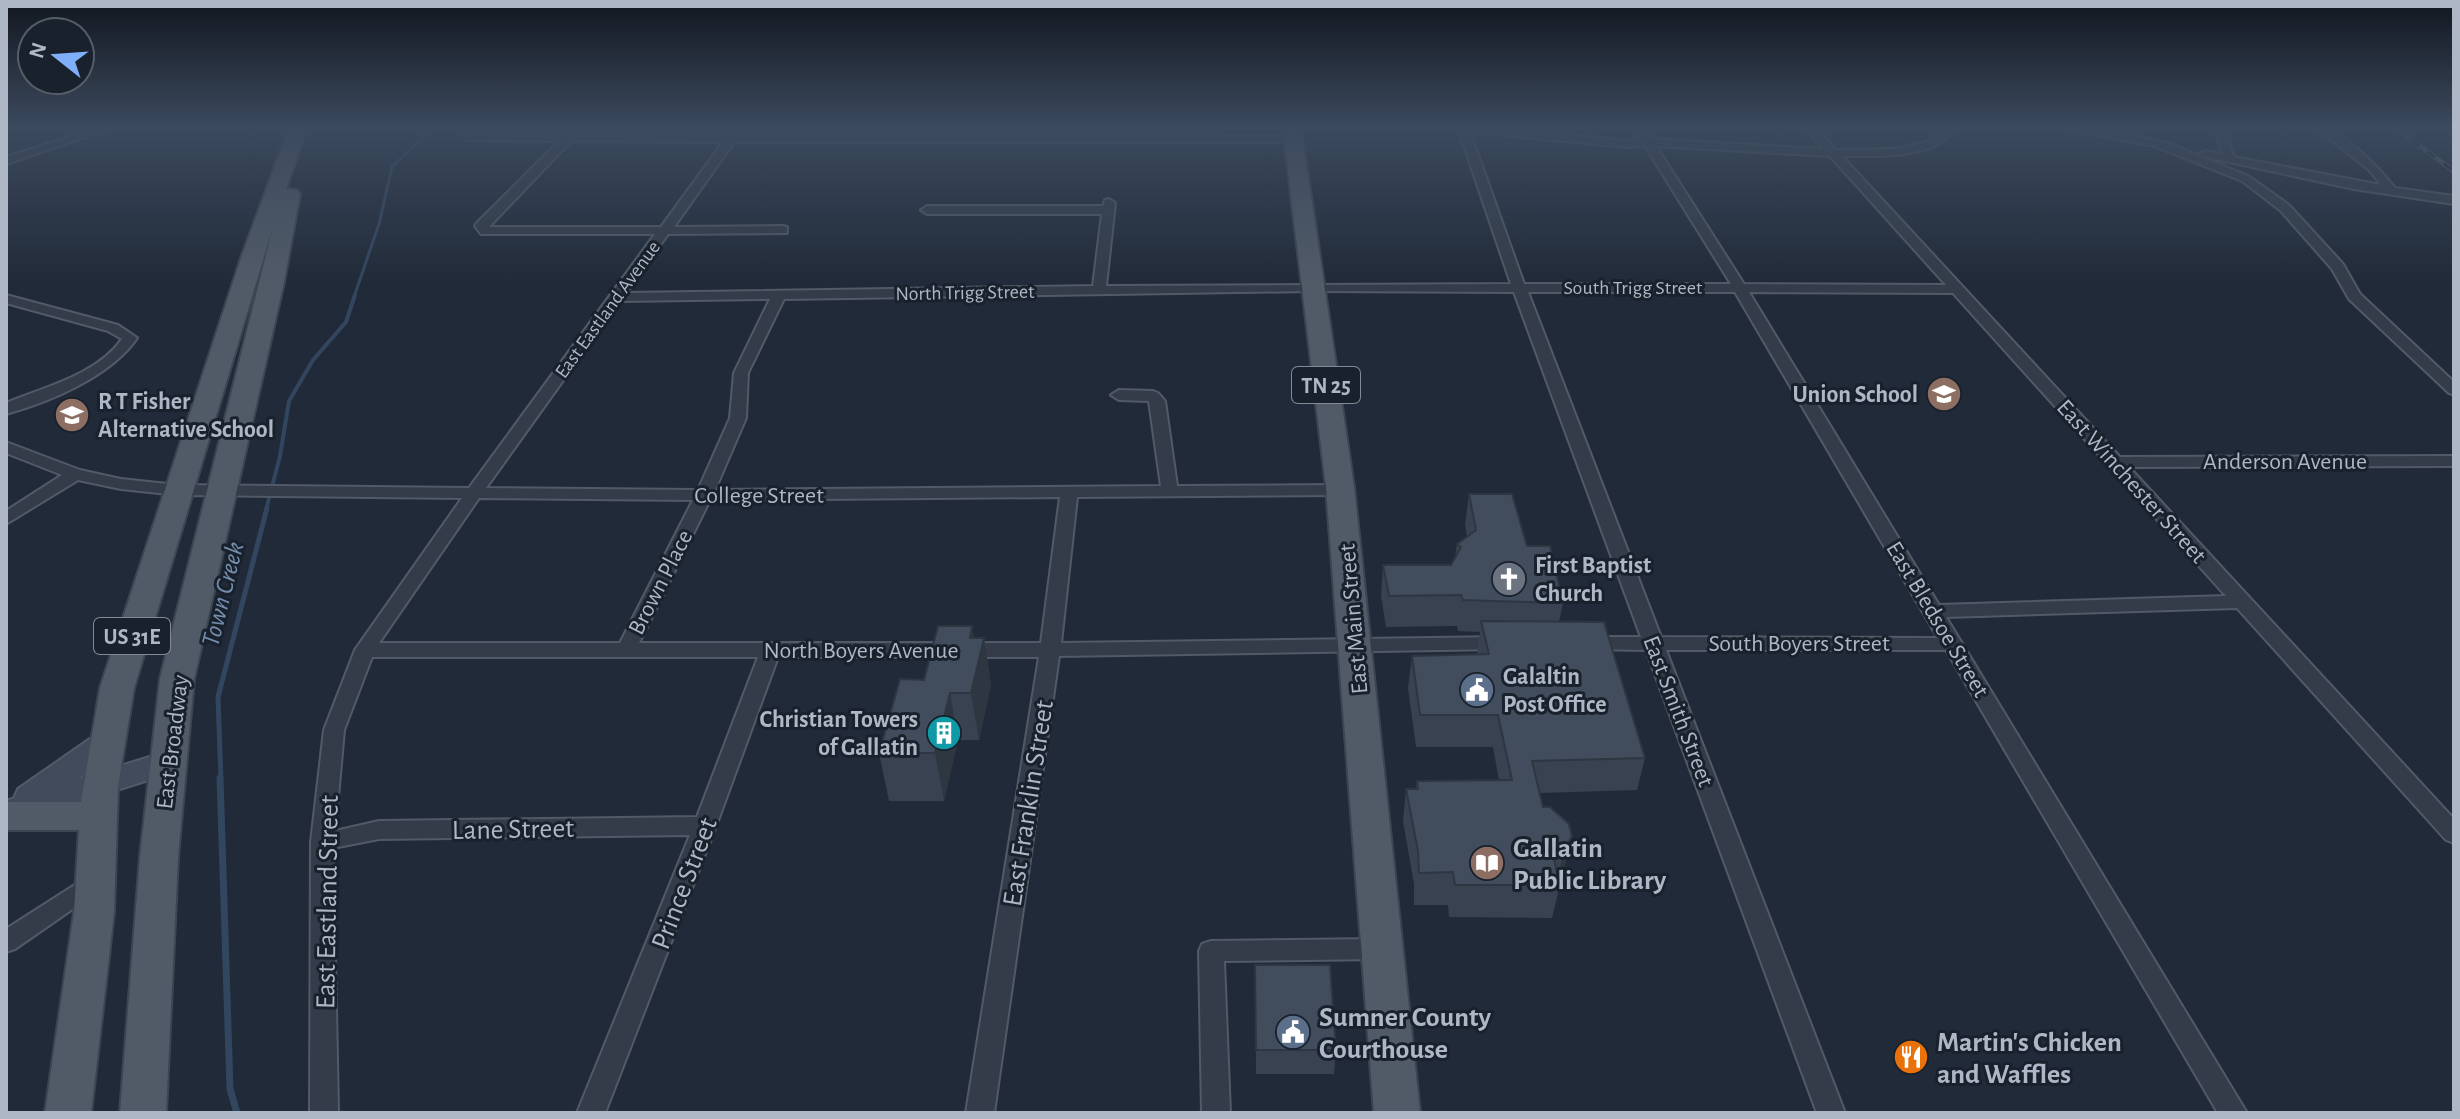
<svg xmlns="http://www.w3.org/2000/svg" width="2460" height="1119" font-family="'Alegreya Sans',sans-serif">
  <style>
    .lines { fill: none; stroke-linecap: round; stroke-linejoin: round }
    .stream-far3 { stroke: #334660; stroke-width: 3 }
    .stream-far2 { stroke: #334660; stroke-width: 4 }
    .stream-far1 { stroke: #334660; stroke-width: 5 }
    .stream { stroke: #334660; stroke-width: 7 }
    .minor-casing { stroke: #515a66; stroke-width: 4 }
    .secondary-casing { stroke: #515a66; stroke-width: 4 }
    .primary-casing { stroke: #3d4552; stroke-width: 4 }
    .minor { fill: #333c48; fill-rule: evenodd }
    .secondary { fill: #414b5b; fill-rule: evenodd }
    .primary { fill: #515b68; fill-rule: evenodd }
    .rail-casing { stroke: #55606f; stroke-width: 5 }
    .rail { stroke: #19212c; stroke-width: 3; stroke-dasharray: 10; stroke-linecap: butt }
    .wall { fill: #384250 }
    .shaded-wall { fill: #2e3641 }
    .building { fill: #414d5d; stroke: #2e3641; stroke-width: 2 }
    .labels { text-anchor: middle; stroke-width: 6; stroke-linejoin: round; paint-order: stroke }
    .far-street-label { font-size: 20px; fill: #aeb7c5; stroke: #19212c }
    .shield { fill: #19212c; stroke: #818a97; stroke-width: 2 }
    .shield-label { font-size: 22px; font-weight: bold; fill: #aeb7c5 }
    .poi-label { font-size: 24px; font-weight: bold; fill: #aeb7c5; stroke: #19212c; text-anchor: start }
    .street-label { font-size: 24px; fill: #aeb7c5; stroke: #19212c }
    .water-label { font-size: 26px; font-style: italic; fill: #758eae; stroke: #19212c }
    .near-street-label { font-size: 28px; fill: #aeb7c5; stroke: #19212c }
    .near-poi-label { font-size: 28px; font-weight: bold; fill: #aeb7c5; stroke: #19212c; text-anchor: start }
  </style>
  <rect width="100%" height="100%" fill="#202a38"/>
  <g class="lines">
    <!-- stream-far3 -->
    <path class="stream-far3" d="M354,297l25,-73 13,-57 40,-39"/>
    <!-- stream-far2 -->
    <path class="stream-far2" d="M266,510l14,-54 9,-55 24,-41 33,-38 9,-27"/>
    <!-- stream-far1 -->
    <path class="stream-far1" d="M221,780l-3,-83 49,-189"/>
    <!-- stream -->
    <path class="stream" d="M220,778l10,311 7,24"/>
    <!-- minor casing -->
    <g class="minor-casing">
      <path id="minor" d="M98,128h14l-106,36v-7z
        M734,128h10l-5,7 555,1 5,3 -5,3h-560l-60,85 109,-1 4,1v6l-119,1 -42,59 467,-7 9,-72h-175l-6,-4 6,-4h176l2,-6 4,-1 6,4 -9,83 405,-2 -53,-156h36l133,13 14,-2 -7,-11h10l7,11 172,10 -18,-21h11l20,22c28,-1 92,4 108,-22h10c-16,32 -79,28 -112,28l278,301 334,-1v10l-325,1 325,352v24l-8,-3 -209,-232 -291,9 301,496h-29l-272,-463h-280l179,463h-28l-171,-463 -58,-1 -10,-6 10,-6h53l-127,-345 -202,-1 -528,8 -36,74 -2,45 -31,72 446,-4 -12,-85 -30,-1 -8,-5 8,-5 34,1 5,2 7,8 12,85 164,-1 8,5 -8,5 -264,2 -16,146 441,-6 10,6 -10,6 -443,7 -65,457h-28l73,-456h-261l-62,169 -111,287h-28l113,-278 -311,4 -46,9 5,265h-28l1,-271 13,-112 31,-80 107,-152 -285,-3 -56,-6 -43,-9 -72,44v-13l56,-36 -56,-22v-11l74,28 41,9 56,6 292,3 186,-254h-174l-6,-8 2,-3 82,-82 -90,-1 -4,-1v-4l101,-1 8,-5 5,3 -1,2 150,1zM1470,132l157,15 18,-1 86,138h-207zM571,141l152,1 -62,85h-172zM1656,146l174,10 116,129 -202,-1zM1528,292h207l203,346 -277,-1zM1749,292l204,1 273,303 -287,9zM770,299l-36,74 -4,45 -32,72 -212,-2 134,-187zM1060,497l-19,146h-402l71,-143zM479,498l214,2 -73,143h-241zM372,657h386l-61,160 -318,4 -44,10 9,-101z
        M2063,128h21l85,15 81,34 39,28 54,59 17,30 94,88v13l-5,-2 -100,-94 -17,-30 -51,-58 -39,-30 -88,-35z
        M2215,128h10l9,29 147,28 -11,-14 -54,-43c24,-2 64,41 79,60l59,8v8l-100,-15 -153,-33 -2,-2 6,-3 17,3z
        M6,295l112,30 19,13c-26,38 -87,64 -131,76v-11c38,-16 91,-28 116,-64l-14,-8 -102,-28z
        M92,874l8,2 4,7 -4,7 -85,59 -9,3v-23z
        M1379,939l9,3 3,7 -3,7 -9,3 -155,2 6,152h-28l-3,-162 3,-7 9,-3z"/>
    </g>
    <!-- secondary casing -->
    <g class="secondary-casing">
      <path id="secondary" d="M108,731l11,3 4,8 -4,8 -41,29 91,-28 11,3 4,8 -4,8 -174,55v-24l8,-3 4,-9 79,-55z"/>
    </g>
    <!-- primary casing -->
    <g class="primary-casing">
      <path id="primary" d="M289,128h18l-21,61 11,1 3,4 -16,88 -90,397 -16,178 -12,256h-46l20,-256 20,-178 113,-452 -139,461 -16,98 -4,126 -23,201h-46l29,-201 5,-82h-73v-28h75l19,-114 141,-430z
        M1283,128h18l53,359 66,626h-46l-48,-626z"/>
    </g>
    <!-- minor -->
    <use href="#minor" class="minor"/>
    <!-- secondary -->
    <use href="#secondary" class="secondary"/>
    <!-- primary -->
    <use href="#primary" class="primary"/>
    <!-- rail casing -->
    <g class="rail-casing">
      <path id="rail" d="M2395,128l59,43"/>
    </g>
    <!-- rail -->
    <use href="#rail" class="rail"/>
  </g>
  <!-- wall -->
  <path class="wall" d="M1469,494l58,52 36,57 -4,19 86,136 -8,32 -97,3 3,14 29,29 -8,33 -5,12 1,4 -8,33 -103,-1 -1,-12h-34v-21l-11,-63 3,-32h10l1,-8 82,-1 -6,-33h-77l-8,-59 4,-32 65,-2 3,-22 -22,-1 -1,-5 -71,1 -5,-31 2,-31h68l4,-7 2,-14 10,-7 -2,-13z
    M984,638l7,47 -12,55h-21l-14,61h-55l-10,-48 45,-73z
    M1255,965l81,85 -2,24h-78z"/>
  <!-- shaded-wall -->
  <path class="shaded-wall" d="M972,626l6,37 6,-25 7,47 -12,55 -8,-47 -1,-55z
    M950,693l8,47 -14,61 -9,-48z
    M1572,836l-8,33 -8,19 7,-33z"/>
  <!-- building -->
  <path class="building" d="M1469,494h43l15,52h23l13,57 -100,-3 -2,-5 -72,1 -6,-31h68l10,-18 -4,-3 19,-14z
    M1481,621l123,1 41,136 -113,3 11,46h7l19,17 3,12 -9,19h-10l7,30h-105l-2,-13 -34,1 -1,-22 -12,-62h12l-1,-8 95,-1 -14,-65h-78l-8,-59 77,-2z
    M938,626h34l-2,12h14l-13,55h-21l-15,60h-56l21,-74 24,1z
    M1255,965h75l6,85h-80z"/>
  <!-- sky -->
  <linearGradient id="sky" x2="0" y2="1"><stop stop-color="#12171f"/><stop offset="0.45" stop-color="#3c4a5e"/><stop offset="1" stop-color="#3c4a5e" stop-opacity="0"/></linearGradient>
  <rect width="2460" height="284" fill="url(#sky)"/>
  <!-- icons -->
  <defs>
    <g id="school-disc" transform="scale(1.8)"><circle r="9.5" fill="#8d6e63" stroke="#19212c"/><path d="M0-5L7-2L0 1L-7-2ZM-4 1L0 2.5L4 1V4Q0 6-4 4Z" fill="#fff"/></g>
    <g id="church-disc" transform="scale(1.8)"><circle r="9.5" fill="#6b7280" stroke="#19212c"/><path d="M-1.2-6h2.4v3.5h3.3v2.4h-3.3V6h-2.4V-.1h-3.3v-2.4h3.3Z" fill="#fff"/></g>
    <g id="civic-disc" transform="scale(1.8)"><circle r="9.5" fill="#5c6f8a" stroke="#19212c"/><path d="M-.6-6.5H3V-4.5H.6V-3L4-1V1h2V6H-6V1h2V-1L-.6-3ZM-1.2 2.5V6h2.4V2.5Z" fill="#fff"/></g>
    <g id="building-disc" transform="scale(1.8)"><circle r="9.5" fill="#0f9aa8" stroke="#19212c"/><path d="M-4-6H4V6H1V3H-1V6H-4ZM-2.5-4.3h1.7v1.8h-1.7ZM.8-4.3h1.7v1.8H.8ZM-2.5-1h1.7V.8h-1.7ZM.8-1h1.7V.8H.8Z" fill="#fff"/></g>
    <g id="library-disc" transform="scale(1.8)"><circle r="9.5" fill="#8d6e63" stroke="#19212c"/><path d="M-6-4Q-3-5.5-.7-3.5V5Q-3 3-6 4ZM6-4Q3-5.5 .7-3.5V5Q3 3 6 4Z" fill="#fff"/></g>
    <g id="restaurant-disc" transform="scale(1.8)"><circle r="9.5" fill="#e8710a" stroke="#19212c"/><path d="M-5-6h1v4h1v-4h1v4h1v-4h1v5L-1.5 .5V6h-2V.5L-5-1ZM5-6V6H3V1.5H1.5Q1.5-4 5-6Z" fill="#fff"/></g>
  </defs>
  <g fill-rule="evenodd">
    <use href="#school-disc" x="1944" y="394"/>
    <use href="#school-disc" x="72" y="415"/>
    <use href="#church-disc" x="1509" y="579"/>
    <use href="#civic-disc" x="1477" y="690"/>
    <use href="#building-disc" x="944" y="733"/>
    <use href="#library-disc" x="1487" y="863"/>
    <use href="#civic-disc" x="1293" y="1032"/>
    <use href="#restaurant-disc" x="1911" y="1057"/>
  </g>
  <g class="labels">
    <!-- far-street labels -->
    <g class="far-street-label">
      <text x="1633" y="294">South Trigg Street</text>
      <text transform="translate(965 292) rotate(-1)" y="7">North Trigg Street</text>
      <text transform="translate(607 309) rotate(-54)" y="7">East Eastland Avenue</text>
    </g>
    <!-- shield labels -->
    <g class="shield">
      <rect x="1292" y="367" width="68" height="36" rx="6"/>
      <rect x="94" y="618" width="76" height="36" rx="6"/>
    </g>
    <g class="shield-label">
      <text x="1326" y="393">TN 25</text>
      <text x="132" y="644">US 31E</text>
    </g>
    <!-- poi labels -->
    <g class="poi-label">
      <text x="1918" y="402" text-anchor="end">Union School</text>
      <text x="98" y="409">R T Fisher<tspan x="98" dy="28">Alternative School</tspan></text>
      <text x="1535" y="573">First Baptist<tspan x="1535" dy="28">Church</tspan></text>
      <text x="1503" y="684">Galaltin<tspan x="1503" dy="28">Post Office</tspan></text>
      <text x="918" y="727" text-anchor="end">Christian Towers<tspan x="918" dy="28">of Gallatin</tspan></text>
    </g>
    <!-- street labels -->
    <g class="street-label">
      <text x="2285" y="469">Anderson Avenue</text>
      <text transform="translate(2132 481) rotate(48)" y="8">East Winchester Street</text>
      <text x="759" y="503">College Street</text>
      <text transform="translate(660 582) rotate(-63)" y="8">Brown Place</text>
      <text transform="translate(1353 619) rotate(-95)" y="8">East Main Street</text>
      <text transform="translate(1938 619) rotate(59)" y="8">East Bledsoe Street</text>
      <text x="1799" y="651">South Boyers Street</text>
      <text x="861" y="658">North Boyers Avenue</text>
      <text transform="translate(1679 711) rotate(69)" y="8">East Smith Street</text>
      <text transform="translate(172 742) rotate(-83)" y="8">East Broadway</text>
    </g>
    <!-- water labels -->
    <g class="water-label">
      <text transform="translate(222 594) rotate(-76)" y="9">Town Creek</text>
    </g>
    <!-- near-street labels -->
    <g class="near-street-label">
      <text transform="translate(1027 803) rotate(-81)" y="10">East Franklin Street</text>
      <text transform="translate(513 828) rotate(-1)" y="10">Lane Street</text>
      <text transform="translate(683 883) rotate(-69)" y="10">Prince Street</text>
      <text transform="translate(326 902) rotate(-89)" y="10">East Eastland Street</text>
    </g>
    <!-- near-poi labels -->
    <g class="near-poi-label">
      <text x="1513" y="857">Gallatin<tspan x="1513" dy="32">Public Library</tspan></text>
      <text x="1319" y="1026">Sumner County<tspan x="1319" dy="32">Courthouse</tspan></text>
      <text x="1937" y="1051">Martin's Chicken<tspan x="1937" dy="32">and Waffles</tspan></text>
    </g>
  </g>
  <!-- border -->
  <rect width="2460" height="1119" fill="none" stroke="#aeb7c5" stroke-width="16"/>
  <!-- north arrow -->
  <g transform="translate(56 56) rotate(287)"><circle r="38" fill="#19212c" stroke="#555d69" stroke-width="2"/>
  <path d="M0-6L14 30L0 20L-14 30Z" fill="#7faff9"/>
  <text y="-12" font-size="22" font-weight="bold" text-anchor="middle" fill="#aeb7c5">N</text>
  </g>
</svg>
